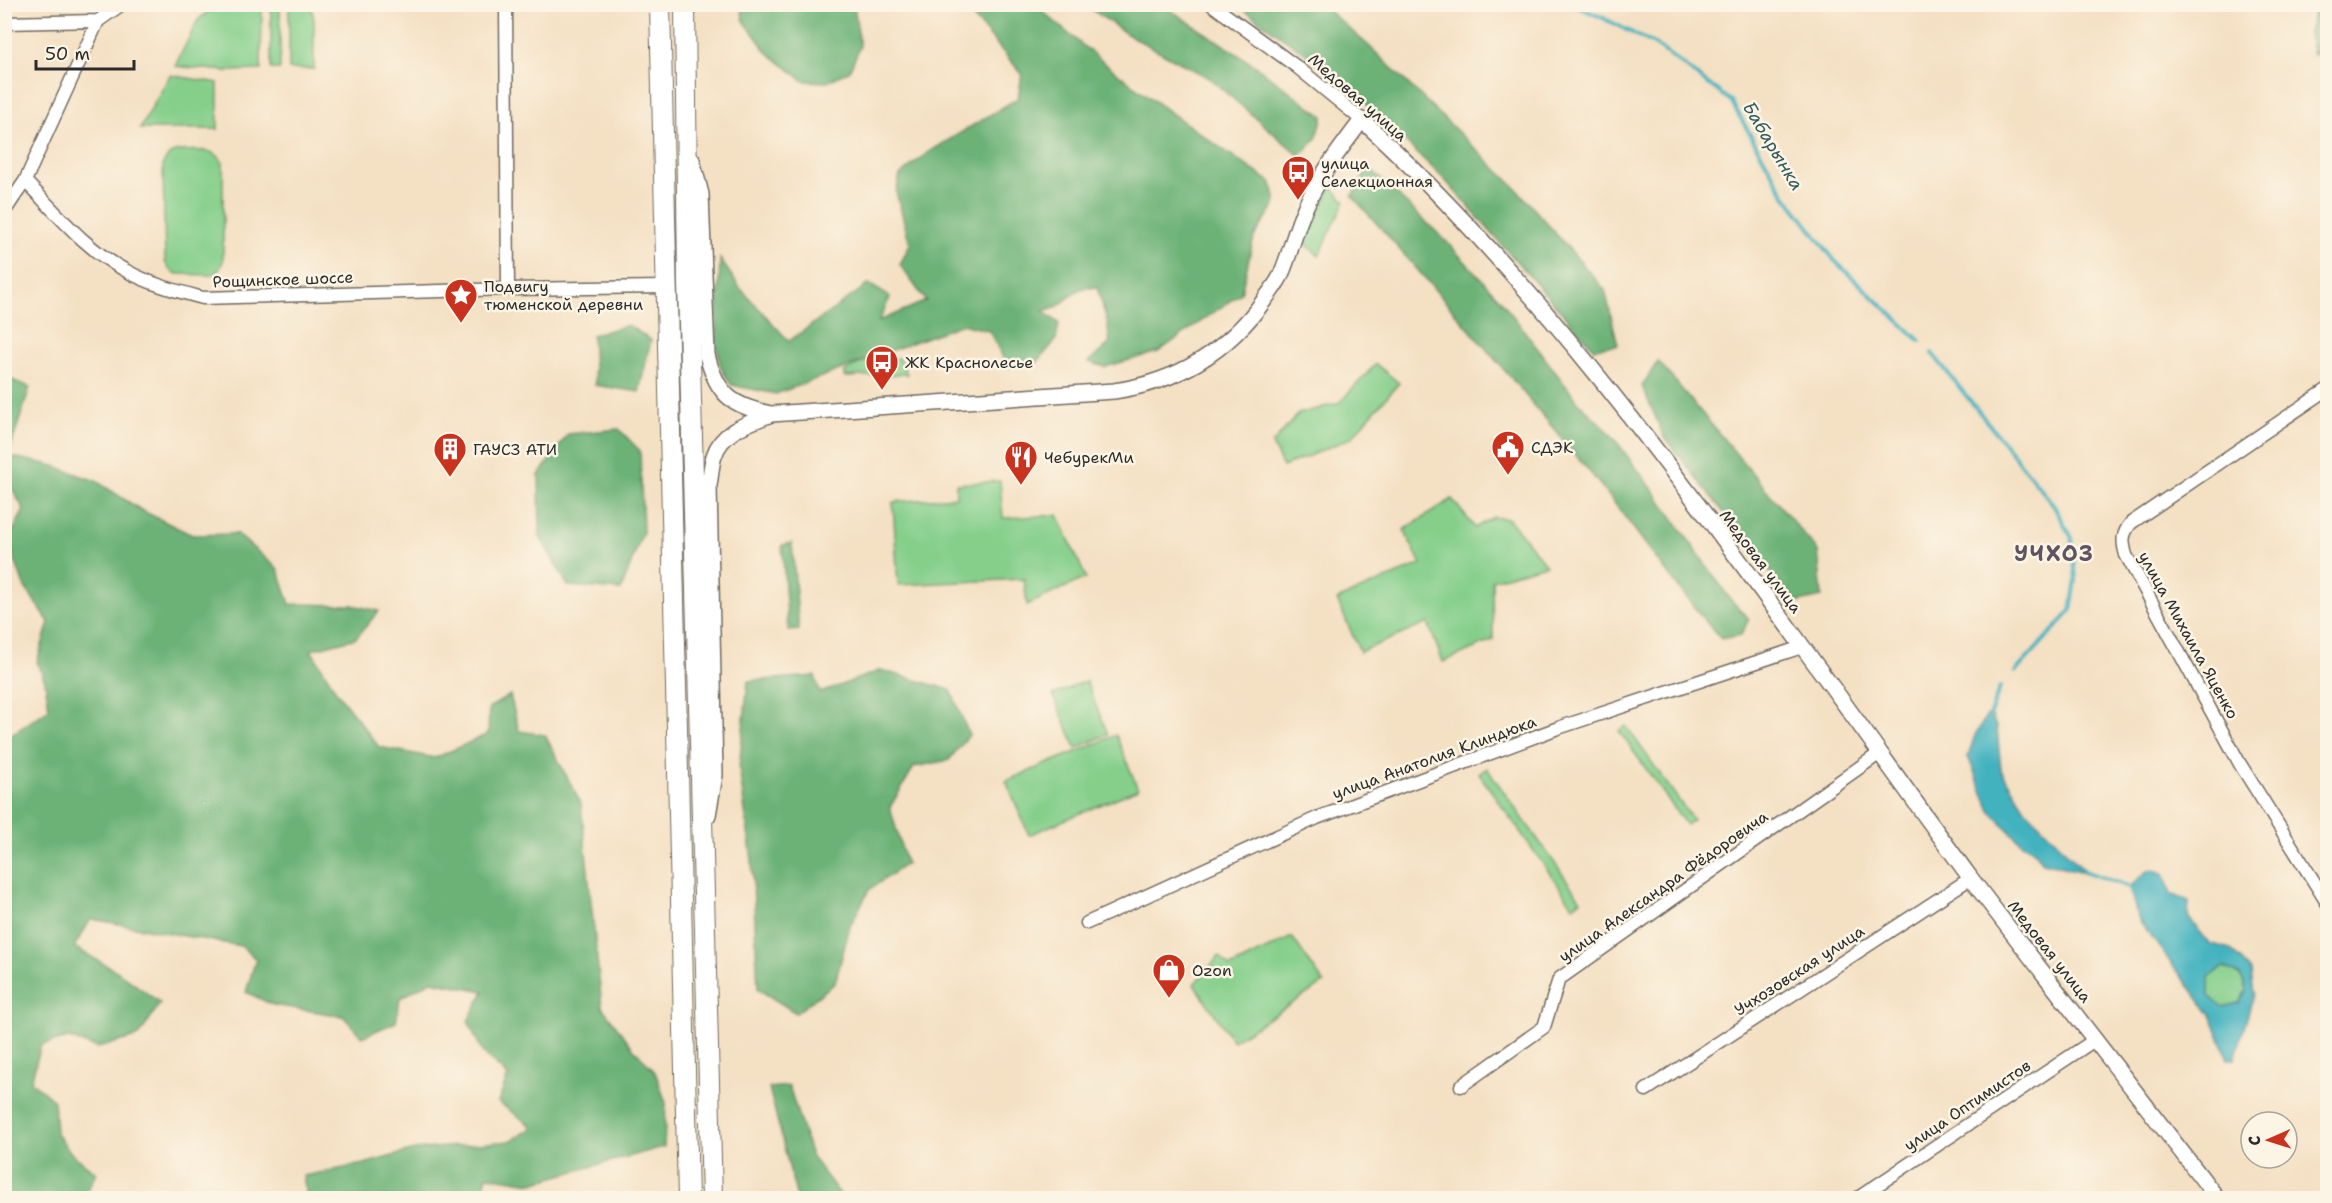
<svg xmlns="http://www.w3.org/2000/svg" width="2332" height="1203" font-family="'Shantell Sans',sans-serif">
  <style>
    .green { fill: #85cf8b; stroke: #587d5b; stroke-width: 1.5 }
    .forest { fill: #6cb277; stroke: #4c6e51; stroke-width: 1.5 }
    .water { fill: #43b2bf; stroke: #376e75; stroke-width: 1.5; fill-rule: evenodd }
    .lines { fill: none; stroke-linecap: round; stroke-linejoin: round }
    .stream { stroke: #43b2bf; stroke-width: 4 }
    .minor-casing { stroke: #716a60; stroke-width: 15 }
    .tertiary-casing { stroke: #716a60; stroke-width: 18 }
    .primary-casing { stroke: #716a60; stroke-width: 22 }
    .minor { stroke: #fff; stroke-width: 12 }
    .tertiary { stroke: #fff; stroke-width: 15 }
    .primary { stroke: #fff; stroke-width: 20 }
    .labels { text-anchor: middle; stroke-width: 5; stroke-linejoin: round; paint-order: stroke }
    .street-label { font-size: 16px; fill: #2b2b2b; stroke: #fcf5e5 }
    .poi-label { font-size: 16px; fill: #2b2b2b; stroke: #fcf5e5; text-anchor: start }
    .water-label { font-size: 18px; font-style: italic; fill: #335a5f; stroke: #fcf5e5 }
    .district-label { font-size: 22px; font-weight: bold; letter-spacing: 1.5px; fill: #605462; stroke: #fcf5e5 }
  </style>
  <rect width="100%" height="100%" fill="#fcf5e5"/>
  <filter id="ink" filterUnits="userSpaceOnUse"><feTurbulence type="fractalNoise" baseFrequency=".0167" numOctaves="2"/><feDisplacementMap in="SourceGraphic" scale="12" xChannelSelector="R" yChannelSelector="G"/><feConvolveMatrix kernelMatrix="1 2 1 2 8 2 1 2 1" color-interpolation-filters="sRGB"/></filter>
  <filter id="wash" filterUnits="userSpaceOnUse"><feTurbulence type="fractalNoise" baseFrequency=".008" numOctaves="4" result="noise"/><feDisplacementMap in="SourceGraphic" scale="24" xChannelSelector="R" yChannelSelector="G"/><feGaussianBlur stdDeviation="1.35" result="paint"/><feColorMatrix in="noise" values="0 0 0 0 0 0 0 0 0 0 0 0 0 0 0 0 0 1.4 0 .05"/><feComposite in="paint" operator="in"/></filter>
  <g filter="url(#wash)">
    <rect width="100%" height="100%" fill="#f4e0c3"/>
    <!-- green -->
    <path class="green" d="M262,5l-1,65 -36,1 -50,-5 23,-46 17,-14z
      M271,5h9v64h-9z
      M289,5l22,1 3,13v50h-25z
      M170,75l48,8v46h-78z
      M177,151c16,0 38,-5 46,12v98l-4,9 -8,5 -34,-1 -7,-4 -5,-8 -2,-98 5,-8z
      M1331,187l14,14 -26,55 -11,-10 -2,-5z
      M899,358l8,16 -62,3v-6l17,-9z
      M1376,364l23,19 -48,55 -68,29 -11,-23 26,-30 41,-11z
      M1000,481l3,37 55,-3 28,63 -59,27 -3,-26 -126,6 -5,-83 63,-5v-13z
      M1452,499l23,29 18,-11 16,2 37,46 -54,15 1,60 -50,22 -15,-39 -68,29 -23,-52 84,-36 -17,-34z
      M1086,681l22,53 -32,14 -23,-53z
      M1626,726l67,94 -7,5 -67,-94z
      M1116,735l22,54 -109,46 -23,-54z
      M1487,768l94,132 -8,6 -94,-132z
      M1292,937l32,46 -91,58 -39,-57 25,-28 11,11z
      M2224,967c15,6 19,9 22,24l-7,12 -17,4 -13,-11v-20z"/>
    <!-- forest -->
    <path class="forest" d="M740,5h114l6,42 -11,24 -22,11 -23,-1 -37,-29 -23,-31z
      M963,5h73c72,66 155,123 236,178l4,20 -22,34 -13,56 -83,59 -53,15 -16,-5 21,-19 -3,-22 -10,-34 -17,2 -22,17 -15,5 16,12 -3,17 -21,25 -27,2 -19,-36 -27,-7 -186,70 -45,-9 -10,-17 -5,-24 4,-85 20,29 49,53 80,-57 21,13 -11,24 47,-20 -26,-36 10,-21 -14,-52 4,-17 27,-22 91,-55 4,-24z
      M1085,5h78l91,60 69,51 -7,23 -16,17 -91,-78 -82,-44z
      M1322,5l46,40 148,143 89,102 13,55 -25,3 -149,-169 -107,-103 -100,-71z
      M2316,5h11v42l-14,8 -5,-19z
      M1369,168l76,72 55,59 79,104 31,30 49,65 71,101 19,20 -8,16 -20,4c-48,-54 -87,-113 -132,-168 -77,-93 -156,-185 -237,-275z
      M628,325l23,15 -12,52 -44,-7 -3,-50z
      M1658,361l160,190 4,46 -27,6 -131,-166 -22,-51z
      M4,377l26,10 -22,69 43,9 45,16 45,29 51,25 45,-1 41,35 12,35 62,1 27,6 -23,27 -45,12 25,41 43,56 56,11 53,-24 1,-26 21,-13 9,36 26,4 36,69 21,203 31,41 22,24 11,31 -2,44 -132,36 -45,-7 -6,22h-174l-4,-22 61,-12 50,-14 96,-9 21,-12 -1,-4 -32,-23 10,-26 -25,-23 -15,-32 16,-30 -53,-10 -31,17 -4,24 -34,15 -19,-21 -70,-11 -27,-13 10,-33 -15,-13 -150,-27 -17,28 44,25 42,31 -21,33 -42,12 -28,-10 -28,7 -10,36 23,20 2,32 15,20 25,20 -12,25h-79v-459l44,-30 -4,-28 -8,-19 12,-40 -25,-36 -16,-46 16,-30 -19,-34z
      M619,429l21,22 3,81 -22,58 -53,-4 -28,-49 -1,-62 29,-41z
      M792,543l7,87 -11,1 -6,-86z
      M881,670l70,20 18,45 -20,25 -35,7 -24,40 16,57 -37,26 -19,36 -15,57 -39,30 -38,-24 -6,-129 -13,-92 9,-87 67,-5 5,17z
      M789,1086l22,70 32,42h-46l-28,-110z"/>
    <!-- water -->
    <path class="water" d="M1990,711l7,18 4,41 24,39 62,64 -44,-11 -10,-12 -11,-6 -31,-32 -23,-55 7,-22z
      M2150,869l14,4 7,21 18,7 -1,16 21,26 21,6 21,22 3,23 -19,65h-7l-17,-44 -72,-94 -10,-34zM2224,967c15,6 19,9 22,24l-7,12 -17,4 -13,-11v-19z"/>
    <g class="lines">
      <!-- stream -->
      <path class="stream" d="M1571,4l30,13 55,28 75,56 53,93 51,67 85,80
        M1932,353l120,150 20,35 4,42 -5,31 -56,61
        M1990,714l10,-27
        M2084,871l45,16"/>
    </g>
  </g>
  <g filter="url(#ink)">
    <g class="lines">
      <!-- minor casing -->
      <g class="minor-casing">
        <path id="minor" d="M506,4l2,285 158,-2
          M1211,4l86,63 65,53
          M4,23l94,-2
          M25,181c31,31 61,69 100,89 24,14 52,21 78,28l305,-9
          M4,212l21,-31 73,-160 24,-17
          M2328,389l-197,134c-9,11 -9,18 -5,32l114,209 88,140
          M1087,923l230,-105 241,-90 244,-81
          M1461,1086l83,-59 15,-48 321,-226
          M1646,1090l325,-212
          M1858,1198l238,-159"/>
      </g>
      <!-- tertiary casing -->
      <g class="tertiary-casing">
        <path id="tertiary" d="M692,160l9,34 6,161c10,40 25,51 64,59l343,-23c63,-9 114,-40 151,-92 5,-7 11,-14 15,-22 10,-22 15,-47 25,-69 14,-32 36,-60 57,-88 184,169 329,375 476,575 45,62 89,124 134,185 81,107 164,212 245,318
          M708,815l7,-40 -6,-290c2,-10 2,-20 5,-29 8,-26 36,-33 57,-42"/>
      </g>
      <!-- primary casing -->
      <g class="primary-casing">
        <path id="primary" d="M660,4l28,1194
          M685,4l3,280 24,914"/>
      </g>
      <!-- minor -->
      <use href="#minor" class="minor"/>
      <!-- tertiary -->
      <use href="#tertiary" class="tertiary"/>
      <!-- primary -->
      <use href="#primary" class="primary"/>
    </g>
  </g>
  <!-- icons -->
  <defs>
    <g id="bus-pin" transform="scale(1.725)"><path d="M0 17L-7.5 6A9.5 9.5 0 1 1 7.5 6Z" fill="#c8321e" stroke="#fcf5e5"/><path d="M-5-6H5V4H4V6H2V4H-2V6H-4V4H-5ZM-3.5-4V0h7V-4ZM-3.5 1.2v1.5H-2V1.2ZM2 1.2v1.5H3.5V1.2Z" fill="#fff"/></g>
    <g id="sight-pin" transform="scale(1.725)"><path d="M0 17L-7.5 6A9.5 9.5 0 1 1 7.5 6Z" fill="#c8321e" stroke="#fcf5e5"/><path d="M0-6L1.8-2.2L6-1.7L2.9 1.2L3.7 5.4L0 3.3L-3.7 5.4L-2.9 1.2L-6-1.7L-1.8-2.2Z" fill="#fff"/></g>
    <g id="civic-pin" transform="scale(1.725)"><path d="M0 17L-7.5 6A9.5 9.5 0 1 1 7.5 6Z" fill="#c8321e" stroke="#fcf5e5"/><path d="M-.6-6.5H3V-4.5H.6V-3L4-1V1h2V6H-6V1h2V-1L-.6-3ZM-1.2 2.5V6h2.4V2.5Z" fill="#fff"/></g>
    <g id="building-pin" transform="scale(1.725)"><path d="M0 17L-7.5 6A9.5 9.5 0 1 1 7.5 6Z" fill="#c8321e" stroke="#fcf5e5"/><path d="M-4-6H4V6H1V3H-1V6H-4ZM-2.5-4.3h1.7v1.8h-1.7ZM.8-4.3h1.7v1.8H.8ZM-2.5-1h1.7V.8h-1.7ZM.8-1h1.7V.8H.8Z" fill="#fff"/></g>
    <g id="restaurant-pin" transform="scale(1.725)"><path d="M0 17L-7.5 6A9.5 9.5 0 1 1 7.5 6Z" fill="#c8321e" stroke="#fcf5e5"/><path d="M-5-6h1v4h1v-4h1v4h1v-4h1v5L-1.5 .5V6h-2V.5L-5-1ZM5-6V6H3V1.5H1.5Q1.5-4 5-6Z" fill="#fff"/></g>
    <g id="shop-pin" transform="scale(1.725)"><path d="M0 17L-7.5 6A9.5 9.5 0 1 1 7.5 6Z" fill="#c8321e" stroke="#fcf5e5"/><path d="M-5-2.5h2.3a2.7 3.5 0 0 1 5.4 0H5L5.5 6h-11ZM-1.5-2.5h3a1.5 2.3 0 0 0-3 0Z" fill="#fff"/></g>
  </defs>
  <g fill-rule="evenodd">
    <use href="#bus-pin" x="1298" y="172"/>
    <use href="#sight-pin" x="461" y="295"/>
    <use href="#bus-pin" x="882" y="362"/>
    <use href="#civic-pin" x="1508" y="447"/>
    <use href="#building-pin" x="450" y="449"/>
    <use href="#restaurant-pin" x="1021" y="457"/>
    <use href="#shop-pin" x="1169" y="970"/>
  </g>
  <g class="labels">
    <!-- street labels -->
    <g class="street-label">
      <text transform="translate(1358 97) rotate(41)" y="6">Медовая улица</text>
      <text transform="translate(283 279) rotate(-2)" y="6">Рощинское шоссе</text>
      <text transform="translate(1761 561) rotate(53)" y="6">Медовая улица</text>
      <text transform="translate(2189 635) rotate(61)" y="6">улица Михаила Яценко</text>
      <text transform="translate(1434 757) rotate(-20)" y="6">улица Анатолия Клиндюка</text>
      <text transform="translate(1663 886) rotate(-35)" y="6">улица Александра Фёдоровича</text>
      <text transform="translate(2050 951) rotate(52)" y="6">Медовая улица</text>
      <text transform="translate(1799 970) rotate(-33)" y="6">Учхозовская улица</text>
      <text transform="translate(1967 1105) rotate(-34)" y="6">улица Оптимистов</text>
    </g>
    <!-- poi labels -->
    <g class="poi-label">
      <text x="1321" y="169">улица<tspan x="1321" dy="18">Селекционная</tspan></text>
      <text x="484" y="292">Подвигу<tspan x="484" dy="18">тюменской деревни</tspan></text>
      <text x="905" y="368">ЖК Краснолесье</text>
      <text x="1531" y="453">СДЭК</text>
      <text x="473" y="455">ГАУСЗ АТИ</text>
      <text x="1044" y="463">ЧебурекМи</text>
      <text x="1192" y="976">Ozon</text>
    </g>
    <!-- water labels -->
    <g class="water-label">
      <text transform="translate(1773 146) rotate(59)" y="6">Бабарынка</text>
    </g>
    <!-- district labels -->
    <g class="district-label">
      <text x="2054" y="561">УЧХОЗ</text>
    </g>
  </g>
  <!-- margin -->
  <rect width="2332" height="1203" fill="none" stroke="#fcf5e5" stroke-width="24"/>
  <!-- north arrow -->
  <g transform="translate(2269 1140) rotate(267)"><circle r="28" fill="#fcf5e5" stroke="#a8a49b" stroke-width="1.5"/>
  <path d="M0-4.5L10 22L0 15L-10 22Z" fill="#c8321e"/>
  <text y="-9" font-size="16" font-weight="bold" text-anchor="middle" fill="#2b2b2b">С</text>
  </g>
  <!-- scale -->
  <path d="M36 60v9h98v-9" fill="none" stroke="#2b2b2b" stroke-width="3"/>
  <text x="45" y="60" font-size="18" fill="#2b2b2b" stroke="#fcf5e5" stroke-width="4.5" paint-order="stroke">50 m</text>
</svg>
